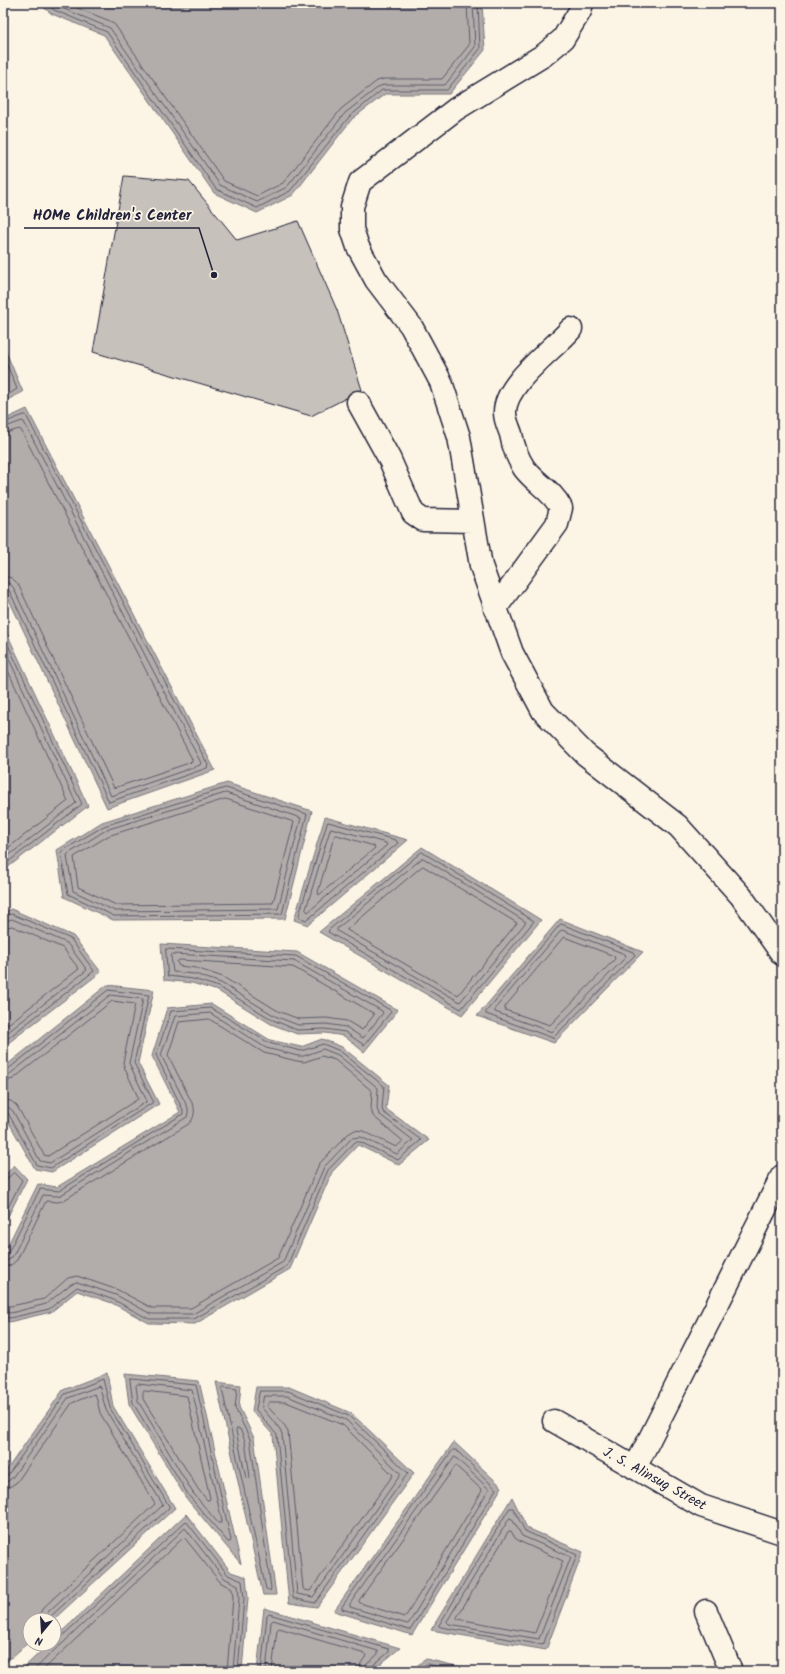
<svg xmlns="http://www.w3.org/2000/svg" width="785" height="1674" font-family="Kalam,sans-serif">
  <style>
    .water { fill: #b2adab; stroke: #78757e }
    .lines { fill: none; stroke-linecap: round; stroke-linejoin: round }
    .shore { stroke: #5c5a68; stroke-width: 1 }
    .building { fill: #c6c1bb; stroke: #22223b }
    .minor-casing { stroke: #22223b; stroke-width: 25 }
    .minor { stroke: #fcf5e5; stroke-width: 22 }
    .labels { text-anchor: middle; stroke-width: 3.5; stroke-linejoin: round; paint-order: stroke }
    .street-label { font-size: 14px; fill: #22223b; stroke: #fcf5e5 }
    .leader { fill: none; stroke: #22223b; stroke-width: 1.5 }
    .callout-dot { fill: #22223b; stroke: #fcf5e5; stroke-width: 1.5 }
    .callout-label { font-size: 15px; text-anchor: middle; font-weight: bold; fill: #22223b; stroke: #fcf5e5; stroke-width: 3.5; stroke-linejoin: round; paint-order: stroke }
  </style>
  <rect width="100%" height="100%" fill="#fcf5e5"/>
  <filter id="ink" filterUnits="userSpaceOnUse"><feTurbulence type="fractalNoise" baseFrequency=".025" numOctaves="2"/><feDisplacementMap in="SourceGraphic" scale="8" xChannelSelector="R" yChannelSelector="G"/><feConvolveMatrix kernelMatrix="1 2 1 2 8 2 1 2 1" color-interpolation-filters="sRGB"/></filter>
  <g filter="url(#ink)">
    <!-- water -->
    <path class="water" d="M38,3h444l3,47 -36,44h-64l-33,25 -59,76 -36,18 -43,-20 -110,-158 -52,-21z
      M3,345l20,47 -20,10z
      M27,409l188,361 -108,38 -104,-221v-167z
      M3,625l85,181 -85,65z
      M227,783l85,28 -27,108 -172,1 -49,-23 -7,-47 45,-28z
      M325,817l83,23 -100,85 -14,-5z
      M422,847l119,73 -79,95 -143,-83z
      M11,909l62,27 28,36 -98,75v-134z
      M560,919l83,33 -89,91 -77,-27z
      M161,944l136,8 101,58 -34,42 -20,-16 -19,-3 -28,1 -26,-10 -53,-33 -26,-8 -28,-3z
      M107,985l47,5 -16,73 21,41 -107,68 -17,-3 -32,-57v-44z
      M212,1004l58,36 31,7 21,-8 20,8 47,38 -3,24 43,31 -30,25 -41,-20 -26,27 -42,97 -95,55 -46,-1 -37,-20 -35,-12 -26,21 -42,10 -6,-3v-64l35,-71 19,3 123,-75 -28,-56 15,-48z
      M14,1165l13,14 -24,47v-48z
      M107,1373l6,33 62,102 -122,112h-23v21l-27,24v-190l60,-85z
      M125,1374l74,7 42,183 -55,-66 -57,-94z
      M216,1382l25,3 -2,22 15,31 22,157h-13z
      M256,1387h33l62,26 63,60 -97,134 -28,-4 -16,-168 -21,-24z
      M454,1442l48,45 -90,148 -78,-24z
      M512,1497l15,31 56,24 -37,98 -115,-20z
      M186,1514l45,58 15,5 2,21 -6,73h-222l29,-27h5v-5z
      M264,1608l136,40 -28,23h-115z
      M426,1659l52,12h-68z"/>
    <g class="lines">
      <!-- shore -->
      <path class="shore" d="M45,3l9,7 53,22 109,157 41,19 33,-17 59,-74 33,-27h65l33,-41 -2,-46
        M53,3l4,3 53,22 110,157 37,17 30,-15 58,-74 35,-27 5,-1h60l30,-38 -2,-44
        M65,3l45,18 5,4 109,156 33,15 26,-13 58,-74 36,-28 7,-2h58l27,-34 -2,-42
        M3,355l14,34 -14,9
        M3,423l21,-8h2l182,350 -1,3 -98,34 -100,-212 -6,-3
        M3,428l19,-7 2,1 177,341 -1,2 -89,31 -98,-209 -4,-4 -6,-1
        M3,434l16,-5 2,1 171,329v3l-78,26 -96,-204 -6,-6 -9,-2
        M3,634l79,170 -79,62
        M3,646l73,157 -73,57
        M3,660l65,141 -65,51
        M226,788l81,26 -25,100 -168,2 -46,-22 -7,-41 1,-2 42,-25z
        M226,793l75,25 -23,91 -163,2 -42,-20 -6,-35 1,-2 38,-24z
        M226,799l68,23 -21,81 -157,2 -38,-18 -4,-30 34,-21z
        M328,822l68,18 2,3 -91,77 -7,-2 -1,-2z
        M331,828l55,15 1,2 -79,67 -2,-2z
        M337,835l37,11 1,2 -56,47 -1,-3 16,-55z
        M422,852l112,69 -73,88 -133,-77 1,-2z
        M423,858l103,64 -66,80 -123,-71v-2z
        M423,866l94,57 -59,72 -111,-65z
        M3,916l9,-2 59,25 23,32 -91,71
        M3,922l9,-3 55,24 20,27 -84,66
        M561,924l72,28 2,3 -82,83 -67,-24v-2z
        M3,928l9,-2 51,22 16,21 -76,59
        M562,930l63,24 1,3 -74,75 -57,-20v-3z
        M564,937l50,19 1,3 -65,66 -45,-15v-3z
        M166,949l130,7 94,54 1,2 -27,33 -19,-13 -20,-3 -28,1 -24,-10 -54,-33 -26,-8 -25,-3z
        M173,954l121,7 88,50 1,2 -20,25 -17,-11 -20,-3 -28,1 -23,-9 -54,-33 -26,-9 -22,-2 -2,-16z
        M180,960l113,7 80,46 1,2 -12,15 -15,-9 -21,-3 -27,1 -21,-8 -55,-34 -27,-9 -17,-2 -2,-4z
        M3,1071l4,-1 101,-80 41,5 -15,68 19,38 -1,2 -101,65 -14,-3 -29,-52 -5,-2
        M3,1076l7,-2 100,-79 33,4 -14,64 17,36v3l-96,61 -10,-2 -27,-50 -5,-4 -5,-1
        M3,1082l10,-3 99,-78 23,3 -12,59 2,6 13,28v2l-90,57 -4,-1 -27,-49 -6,-5 -8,-1
        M3,1180l4,-1 7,-7 8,8 -19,37
        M3,1256l5,-3 32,-64 19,2 124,-77v-4l-27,-55 15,-44 40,-3 58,35 32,8 22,-7 17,7 44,35 -2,22 1,4 38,28 -23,20 -38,-18h-5l-27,28 -41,96 -93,53h-45l-35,-19 -37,-13 -28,22 -39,9 -7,-2
        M3,1261l6,-1 4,-4 30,-61 13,1 5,-1 126,-78 1,-4v-5l-27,-53 14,-39 35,-3 56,35 32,8h6l19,-7 15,6 40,33 -1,21 2,5 34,26 -16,14 -36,-17 -9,1 -28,29 -41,95 -90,52h-42l-35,-19 -39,-13 -6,2 -25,20 -35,9 -8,-2
        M3,1267l8,-2 6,-5 29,-59 12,1 6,-2 123,-75c6,-4 8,-10 7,-18l-26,-52 11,-33 30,-3 55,34 33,8 7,1 18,-6 13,4 37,31 -1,18 2,7 30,25 -7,6 -33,-16 -8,-1 -7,4 -29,30 -41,94 -87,50h-39l-34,-18 -41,-14 -9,2 -24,21 -33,7 -8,-1
        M131,1379l65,6 35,155 -1,2h-2l-39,-46 -56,-93 -3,-22z
        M138,1384l54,6 30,131 -1,2h-3l-25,-30 -55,-92 -2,-15z
        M224,1387l13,2 -2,19 15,31 21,149 -1,3 -4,-2 -44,-200z
        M145,1391l42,5 23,102 -1,2h-2l-9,-11 -55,-90v-7z
        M260,1391h28l61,25 59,57 -93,130 -22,-5 -16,-163 -21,-25z
        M264,1396h23l59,24 55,54 -88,123 -16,-3 -15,-160 -2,-5 -18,-21z
        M270,1402h16l57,23 50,50 -83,116 -6,-1 -1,-2 -15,-156 -3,-6 -17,-19v-4z
        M237,1429h3l5,12 5,36 -1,2 -3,-1 -10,-47z
        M453,1450h3l40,39 -85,140 -2,1 -67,-21v-2z
        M455,1457l34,32 -80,134 -2,1 -57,-17v-3z
        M456,1466l25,23 1,2 -76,125 -2,1 -44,-14 -1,-2z
        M3,1477l5,-2 57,-81 38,-15 7,29 59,98v2l-118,108 -1,4
        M3,1482l5,-1 4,-3 56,-80 31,-12 1,2 6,22 57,95 -115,107 -3,8
        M3,1488l8,-2 6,-4 55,-79 22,-9 2,2 4,17 55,91 -112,104 -3,5 -1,7
        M510,1508h3l12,23 52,24 -34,90 -102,-18 -2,-1z
        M510,1518l2,1 10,17 49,21 -32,82 -90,-15 -2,-2z
        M509,1531h2l4,7 6,4 42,19 -28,72 -77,-14 -1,-1z
        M54,1642l4,-2 128,-119 42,54 14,6 2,17 -6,73
        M33,1671c10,-9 19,-20 29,-27l123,-116 39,50 14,7 1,13 -6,73
        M42,1671l142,-134 36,45 12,7 1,9 -6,73
        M261,1671l6,-55 2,-2 120,35v3l-18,15 -1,4
        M266,1671l5,-49 2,-2 105,31v3l-11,10 -2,7
        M272,1671l5,-41 2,-2 86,26 1,2 -5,7 -2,8
        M417,1671l10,-7 33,7"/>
    </g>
    <!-- building -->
    <path class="building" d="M124,176l65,5 48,59 61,-19 39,89 25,80 -51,26 -218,-64z"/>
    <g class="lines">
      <!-- minor casing -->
      <g class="minor-casing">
        <path id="minor" d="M582,3l-2,8 -17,28 -19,16 -88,54 -96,73 -8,25v22l6,18 18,33 35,46 30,56 18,55 22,129 31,87 31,58 42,43 93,72 63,70 41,58
          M358,402l31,56 24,55 10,7 50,1
          M495,609l62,-85 4,-16c-8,-17 -26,-25 -37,-40 -6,-9 -11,-23 -13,-34 -2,-6 -6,-14 -6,-21 -1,-29 48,-63 66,-84
          M554,1421l147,85 81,27
          M635,1468l147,-292
          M706,1611l25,60"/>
      </g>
      <!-- minor -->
      <use href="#minor" class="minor"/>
    </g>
  </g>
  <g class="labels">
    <!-- street labels -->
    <g class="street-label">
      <text transform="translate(655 1478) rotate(29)" y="5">J. S. Alinsug Street</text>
    </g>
  </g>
  <!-- callouts -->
  <path class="leader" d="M214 275L199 228H24"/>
  <circle class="callout-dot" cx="214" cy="275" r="4"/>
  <g class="callout-label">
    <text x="112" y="220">HOMe Children's Center</text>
  </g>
  <!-- margin -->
  <rect width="785" height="1674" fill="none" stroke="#fcf5e5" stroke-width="16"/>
  <rect x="8" y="8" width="769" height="1658" fill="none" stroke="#22223b" stroke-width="1.5" filter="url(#ink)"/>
  <!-- north arrow -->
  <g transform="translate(42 1632) rotate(198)"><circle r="19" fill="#fcf5e5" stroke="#a5a1a1"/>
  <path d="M0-3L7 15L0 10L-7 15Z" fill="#22223b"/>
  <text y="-6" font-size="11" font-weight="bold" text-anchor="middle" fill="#22223b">N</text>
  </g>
</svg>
